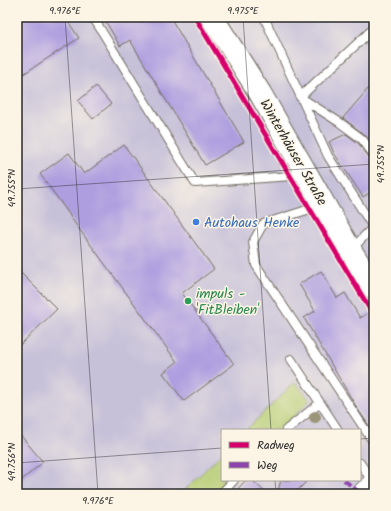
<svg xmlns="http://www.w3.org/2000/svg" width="391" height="511" font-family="Kalam,sans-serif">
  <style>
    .industrial { fill: #c6c0d9; fill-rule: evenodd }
    .green { fill: #b2ca6f; stroke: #6e7a4d }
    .building { fill: #ae9ee0 }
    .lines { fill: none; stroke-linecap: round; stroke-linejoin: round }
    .lane-casing { stroke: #716a5f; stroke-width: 10 }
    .street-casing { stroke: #716a5f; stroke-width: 18 }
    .secondary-casing { stroke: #716a5f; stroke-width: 24 }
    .lane { stroke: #fff; stroke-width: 8 }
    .street { stroke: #fff; stroke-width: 16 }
    .secondary { stroke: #fff; stroke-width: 22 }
    .quiet { stroke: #8e44ad; stroke-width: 4; stroke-dasharray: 8 4; stroke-linecap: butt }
    .cycleway-casing { stroke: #fcf5e5; stroke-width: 8 }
    .cycleway { stroke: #d6006c; stroke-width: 5 }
    .tree { fill: #9c9679 }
    .ticks { fill: none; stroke: #2b2b2b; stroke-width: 1; stroke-opacity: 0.45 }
    .shop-dot { fill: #3f7fe0; stroke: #fcf5e5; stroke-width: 1.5 }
    .leisure-dot { fill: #2e9e5b; stroke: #fcf5e5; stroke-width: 1.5 }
    .labels { text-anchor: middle; stroke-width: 3; stroke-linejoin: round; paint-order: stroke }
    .street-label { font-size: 14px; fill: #2b2b2b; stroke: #fcf5e5 }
    .shop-label { font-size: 14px; fill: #366cbe; stroke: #fcf5e5; text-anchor: start }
    .leisure-label { font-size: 14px; fill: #27864d; stroke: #fcf5e5; text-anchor: start }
    .neatline { fill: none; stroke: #2b2b2b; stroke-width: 1.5 }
    .ticks-label { font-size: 10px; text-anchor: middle; fill: #2b2b2b }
  </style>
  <rect width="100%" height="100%" fill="#fcf5e5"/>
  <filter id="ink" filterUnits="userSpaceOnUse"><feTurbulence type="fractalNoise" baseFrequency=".025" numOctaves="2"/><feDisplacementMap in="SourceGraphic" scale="8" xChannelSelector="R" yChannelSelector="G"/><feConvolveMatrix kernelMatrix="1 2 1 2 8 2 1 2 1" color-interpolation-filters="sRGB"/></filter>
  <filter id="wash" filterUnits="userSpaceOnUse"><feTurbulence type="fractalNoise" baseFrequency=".012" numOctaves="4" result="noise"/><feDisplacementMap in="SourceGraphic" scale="16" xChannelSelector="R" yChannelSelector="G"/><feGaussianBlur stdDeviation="0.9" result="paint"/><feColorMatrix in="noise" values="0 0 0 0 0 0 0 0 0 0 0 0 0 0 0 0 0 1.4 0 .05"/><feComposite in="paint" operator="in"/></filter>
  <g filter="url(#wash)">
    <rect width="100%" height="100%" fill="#f3dec0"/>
    <!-- industrial -->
    <path class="industrial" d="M17,17h357v477h-357zM222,430h138v50h-138z"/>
    <!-- green -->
    <path class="green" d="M295,382l15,18 -29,30h-35z
      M222,453v27h10l-14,14h-37z"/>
    <g id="blocks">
      <!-- building -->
      <path class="building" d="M17,17h48l14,21 -62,40z
        M103,17h67l74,125 -39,23 -75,-125 -10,6z
        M374,82v64l-9,-11 -22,-17z
        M96,86l15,18 -18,15 -15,-18z
        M346,134l12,9 12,15 4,2v30l-11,7 -29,-44 -5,-11z
        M124,145l90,124 -32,24 52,71 -50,37 -21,-28 14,-11 -106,-144 -2,-4 -29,-40 29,-21 15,21z
        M17,269l40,40 -40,39z
        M321,271l16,27 8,-5 15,25 10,-6 4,8v113l-17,-25 -53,-90 11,-7 -16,-27z
        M17,431l26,31 -26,22z
        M246,480h6l15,14h-34z
        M281,480h27l-14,14h-17z"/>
    </g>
  </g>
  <g filter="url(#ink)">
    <use href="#blocks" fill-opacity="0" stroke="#716a5f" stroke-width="1"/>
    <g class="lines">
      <!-- lane casing -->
      <g class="lane-casing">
        <path id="lane" d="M93,17l102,166 110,-8
          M264,17l64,139 45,71
          M374,28l-74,69 39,25 23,17 12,16
          M322,202l-12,7 -47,15 -10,18 3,23 118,178
          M351,250l23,-24
          M291,359l47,71
          M286,430l34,-27
          M360,463l12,18
          M221,494l13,-14"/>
      </g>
      <!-- street casing -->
      <g class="street-casing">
        <path id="street" d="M359,494l15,-15"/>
      </g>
      <!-- secondary casing -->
      <g class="secondary-casing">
        <path id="secondary" d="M212,17l48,76 91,158 23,37"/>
      </g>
      <!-- lane -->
      <use href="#lane" class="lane"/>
      <!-- street -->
      <use href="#street" class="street"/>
      <!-- secondary -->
      <use href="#secondary" class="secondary"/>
      <!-- quiet -->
      <path class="quiet" d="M344,480l16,13"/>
      <!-- cycleway casing -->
      <g class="cycleway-casing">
        <path id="cycleway" d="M195,17l179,299"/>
      </g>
      <!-- cycleway -->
      <use href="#cycleway" class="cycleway"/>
    </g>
    <!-- trees -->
    <circle class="tree" cx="315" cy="417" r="6"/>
  </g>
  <!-- ticks -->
  <path class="ticks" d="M65,17l33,477M243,17l28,413M17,189l357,-25M360,439l14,-1M17,463l205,-15M275,480l1,14"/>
  <!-- markers -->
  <circle class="shop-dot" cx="196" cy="222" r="4"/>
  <circle class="leisure-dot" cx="188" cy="301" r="4"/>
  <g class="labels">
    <!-- street labels -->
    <g class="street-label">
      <text transform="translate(294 152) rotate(60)" y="5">Winterhäuser Straße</text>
    </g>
    <!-- shop labels -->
    <g class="shop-label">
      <text x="204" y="227">Autohaus Henke</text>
    </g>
    <!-- leisure labels -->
    <g class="leisure-label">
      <text x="196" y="298">impuls -<tspan x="196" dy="16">'FitBleiben'</tspan></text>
    </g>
  </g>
  <!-- margin -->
  <rect width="391" height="511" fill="none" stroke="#fcf5e5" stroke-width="44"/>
  <!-- legend -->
  <rect x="221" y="429" width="140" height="52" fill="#fcf5e5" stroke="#a8a49b"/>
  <rect x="229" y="442" width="20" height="6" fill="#d6006c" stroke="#a8a49b"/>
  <text x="257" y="449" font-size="12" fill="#2b2b2b">Radweg</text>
  <rect x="229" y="462" width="20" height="6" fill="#8e44ad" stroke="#a8a49b"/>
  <text x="257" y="469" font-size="12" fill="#2b2b2b">Weg</text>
  <rect x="22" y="22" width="347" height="467" class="neatline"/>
  <g class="ticks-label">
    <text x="65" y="14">9.976°E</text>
    <text x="243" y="14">9.975°E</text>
    <text transform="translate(380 164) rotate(-90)" y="4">49.755°N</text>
    <text transform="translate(11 188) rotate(-90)" y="4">49.755°N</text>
    <text transform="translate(11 462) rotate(-90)" y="4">49.756°N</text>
    <text x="98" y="504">9.976°E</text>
  </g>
</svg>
